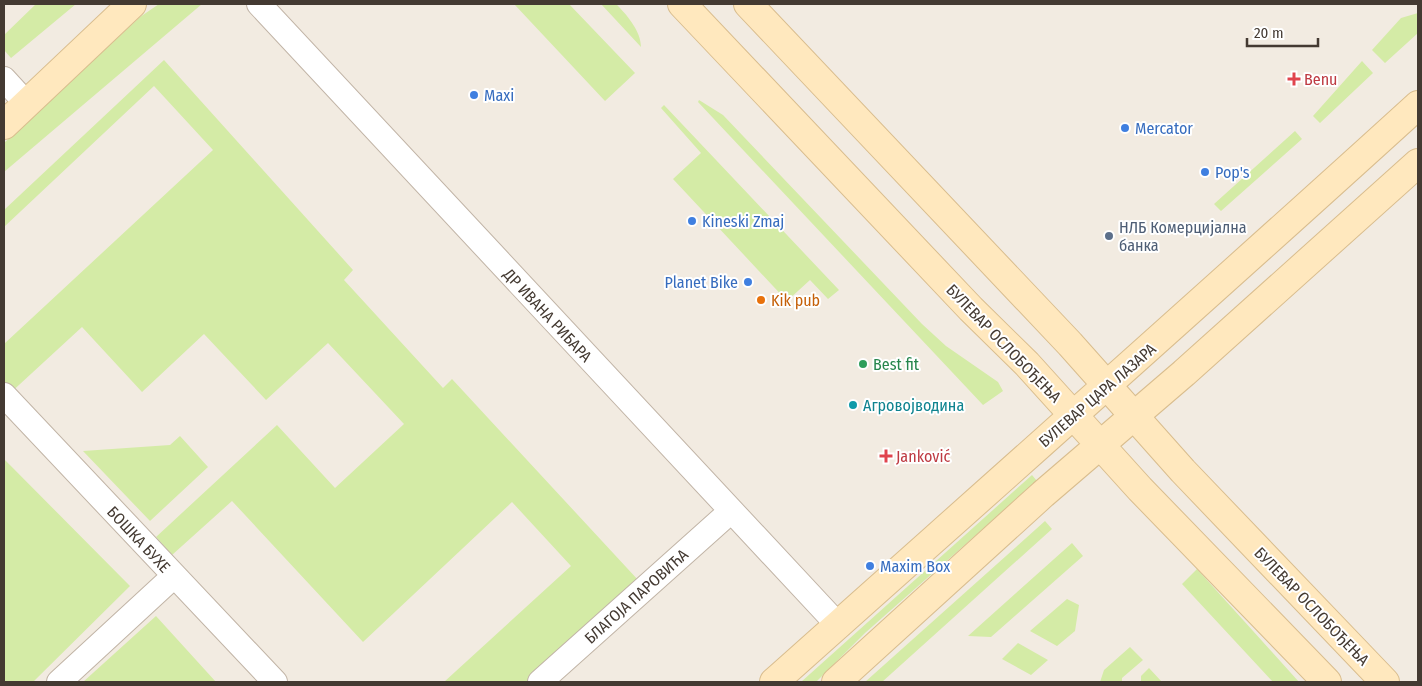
<svg xmlns="http://www.w3.org/2000/svg" width="1422" height="686" font-family="'Fira Sans Condensed',sans-serif">
  <style>
    .green { fill: #d4eba6 }
    .lines { fill: none; stroke-linecap: round; stroke-linejoin: round }
    .street-casing { stroke: #c1b4a6; stroke-width: 26 }
    .secondary-casing { stroke: #d9bd8e; stroke-width: 30 }
    .street { stroke: #fff; stroke-width: 24 }
    .secondary { stroke: #ffe8be; stroke-width: 28 }
    .health-dot { fill: #e0444e; stroke: #fff; stroke-width: 2 }
    .shop-dot { fill: #3f7fe0; stroke: #fff; stroke-width: 2 }
    .service-dot { fill: #5c6f8a; stroke: #fff; stroke-width: 2 }
    .food-dot { fill: #e8710a; stroke: #fff; stroke-width: 2 }
    .leisure-dot { fill: #2e9e5b; stroke: #fff; stroke-width: 2 }
    .culture-dot { fill: #0f9aa8; stroke: #fff; stroke-width: 2 }
    .labels { text-anchor: middle; stroke-width: 4; stroke-linejoin: round; paint-order: stroke }
    .health-label { font-size: 16px; fill: #be3a42; stroke: #fff; text-anchor: start }
    .shop-label { font-size: 16px; fill: #366cbe; stroke: #fff; text-anchor: start }
    .service-label { font-size: 16px; fill: #4e5e75; stroke: #fff; text-anchor: start }
    .food-label { font-size: 16px; fill: #c56008; stroke: #fff; text-anchor: start }
    .street-label { font-size: 16px; fill: #443a32; stroke: #fff }
    .leisure-label { font-size: 16px; fill: #27864d; stroke: #fff; text-anchor: start }
    .culture-label { font-size: 16px; fill: #0d838f; stroke: #fff; text-anchor: start }
  </style>
  <rect width="100%" height="100%" fill="#f2ebe1"/>
  <!-- green -->
  <path class="green" d="M36,4h40l-65,54 -7,-8v-15z
    M159,4h43l-198,168v-29l136,-126z
    M514,4h55l66,69 -30,28z
    M601,4h15c11,11 25,27 25,43z
    M1418,13v20l-33,30 -13,-13 29,-32z
    M164,60l189,210 -9,10 99,108 9,-9 187,202 -111,101h-84l127,-116 -59,-64 -149,140 -131,-141 -60,54 -16,-18 121,-112 58,63 69,-64 -76,-81 -62,57 -62,-66 -62,58 -60,-65 -75,69 -3,-3v-49l209,-194 -59,-64 -150,141v-17z
    M1362,61l11,12 -53,50 -7,-7z
    M699,100l24,15 199,209 24,22 52,36 5,9 -20,14 -285,-303z
    M664,105l175,185 -11,9 -18,-19 -23,21 -114,-122 28,-26 -40,-45z
    M1295,131l7,8 -81,72 -7,-7z
    M180,436l28,31 -58,54 -67,-70 87,-6z
    M4,459l126,127 -97,96h-29z
    M1032,475l5,6 -172,152 -49,49h-15z
    M1045,521l7,8 -170,153h-17z
    M1072,543l11,13 -92,81 -23,-1z
    M1197,569l102,113h-26l-91,-98z
    M1067,599l12,6 -4,26 -18,15 -27,-15z
    M156,616l60,66h-133z
    M1018,643l30,17 -17,15 -29,-16z
    M1130,647l13,13 -21,18v4h-22l4,-12z
    M1149,668l13,14h-21v-6z"/>
  <g class="lines">
    <!-- street casing -->
    <g class="street-casing">
      <path id="street" d="M259,4l580,622
        M4,79l22,24
        M4,395l271,287
        M59,682l115,-106
        M540,682l191,-171"/>
    </g>
    <!-- secondary casing -->
    <g class="secondary-casing">
      <path id="secondary" d="M682,4l289,305 56,55 113,125 187,193
        M748,4l322,340 113,127 202,211
        M4,125l128,-121
        M774,682c215,-192 431,-383 644,-577
        M836,682l207,-188 141,-121 234,-210"/>
    </g>
    <!-- street -->
    <use href="#street" class="street"/>
    <!-- secondary -->
    <use href="#secondary" class="secondary"/>
  </g>
  <!-- markers -->
  <g class="health-dot">
    <path d="M1291.5 71.5h5v5h5v5h-5v5h-5v-5h-5v-5h5z"/>
    <path d="M883.5 448.5h5v5h5v5h-5v5h-5v-5h-5v-5h5z"/>
  </g>
  <g class="shop-dot">
    <circle cx="474" cy="95" r="5"/>
    <circle cx="1125" cy="128" r="5"/>
    <circle cx="1205" cy="172" r="5"/>
    <circle cx="692" cy="221" r="5"/>
    <circle cx="748" cy="282" r="5"/>
    <circle cx="870" cy="566" r="5"/>
  </g>
  <circle class="service-dot" cx="1109" cy="236" r="5"/>
  <circle class="food-dot" cx="761" cy="300" r="5"/>
  <circle class="leisure-dot" cx="863" cy="364" r="5"/>
  <circle class="culture-dot" cx="853" cy="405" r="5"/>
  <g class="labels">
    <!-- health labels -->
    <g class="health-label">
      <text x="1304" y="85">Benu</text>
      <text x="896" y="462">Janković</text>
    </g>
    <!-- shop labels -->
    <g class="shop-label">
      <text x="484" y="101">Maxi</text>
      <text x="1135" y="134">Mercator</text>
      <text x="1215" y="178">Pop's</text>
      <text x="702" y="227">Kineski Zmaj</text>
      <text x="738" y="288" text-anchor="end">Planet Bike</text>
      <text x="880" y="572">Maxim Box</text>
    </g>
    <!-- service labels -->
    <g class="service-label">
      <text x="1119" y="233">НЛБ Комерцијална<tspan x="1119" dy="18">банка</tspan></text>
    </g>
    <!-- food labels -->
    <g class="food-label">
      <text x="771" y="306">Kik pub</text>
    </g>
    <!-- street labels -->
    <g class="street-label">
      <text transform="translate(548 315) rotate(47)" y="6">ДР ИВАНА РИБАРА</text>
      <text transform="translate(1004 343) rotate(46)" y="6">БУЛЕВАР ОСЛОБОЂЕЊА</text>
      <text transform="translate(1097 395) rotate(-41)" y="6">БУЛЕВАР ЦАРА ЛАЗАРА</text>
      <text transform="translate(139 539) rotate(47)" y="6">БОШКА БУХЕ</text>
      <text transform="translate(636 596) rotate(-42)" y="6">БЛАГОЈА ПАРОВИЋА</text>
      <text transform="translate(1312 606) rotate(46)" y="6">БУЛЕВАР ОСЛОБОЂЕЊА</text>
    </g>
    <!-- leisure labels -->
    <g class="leisure-label">
      <text x="873" y="370">Best fit</text>
    </g>
    <!-- culture labels -->
    <g class="culture-label">
      <text x="863" y="411">Агровојводина</text>
    </g>
  </g>
  <!-- border -->
  <rect width="1422" height="686" fill="none" stroke="#443a32" stroke-width="10"/>
  <!-- scale -->
  <path d="M1247 38v8h71v-8" fill="none" stroke="#443a32" stroke-width="2.5"/>
  <text x="1254" y="38" font-size="15" fill="#443a32" stroke="#ffffff" stroke-width="4" paint-order="stroke">20 m</text>
</svg>
